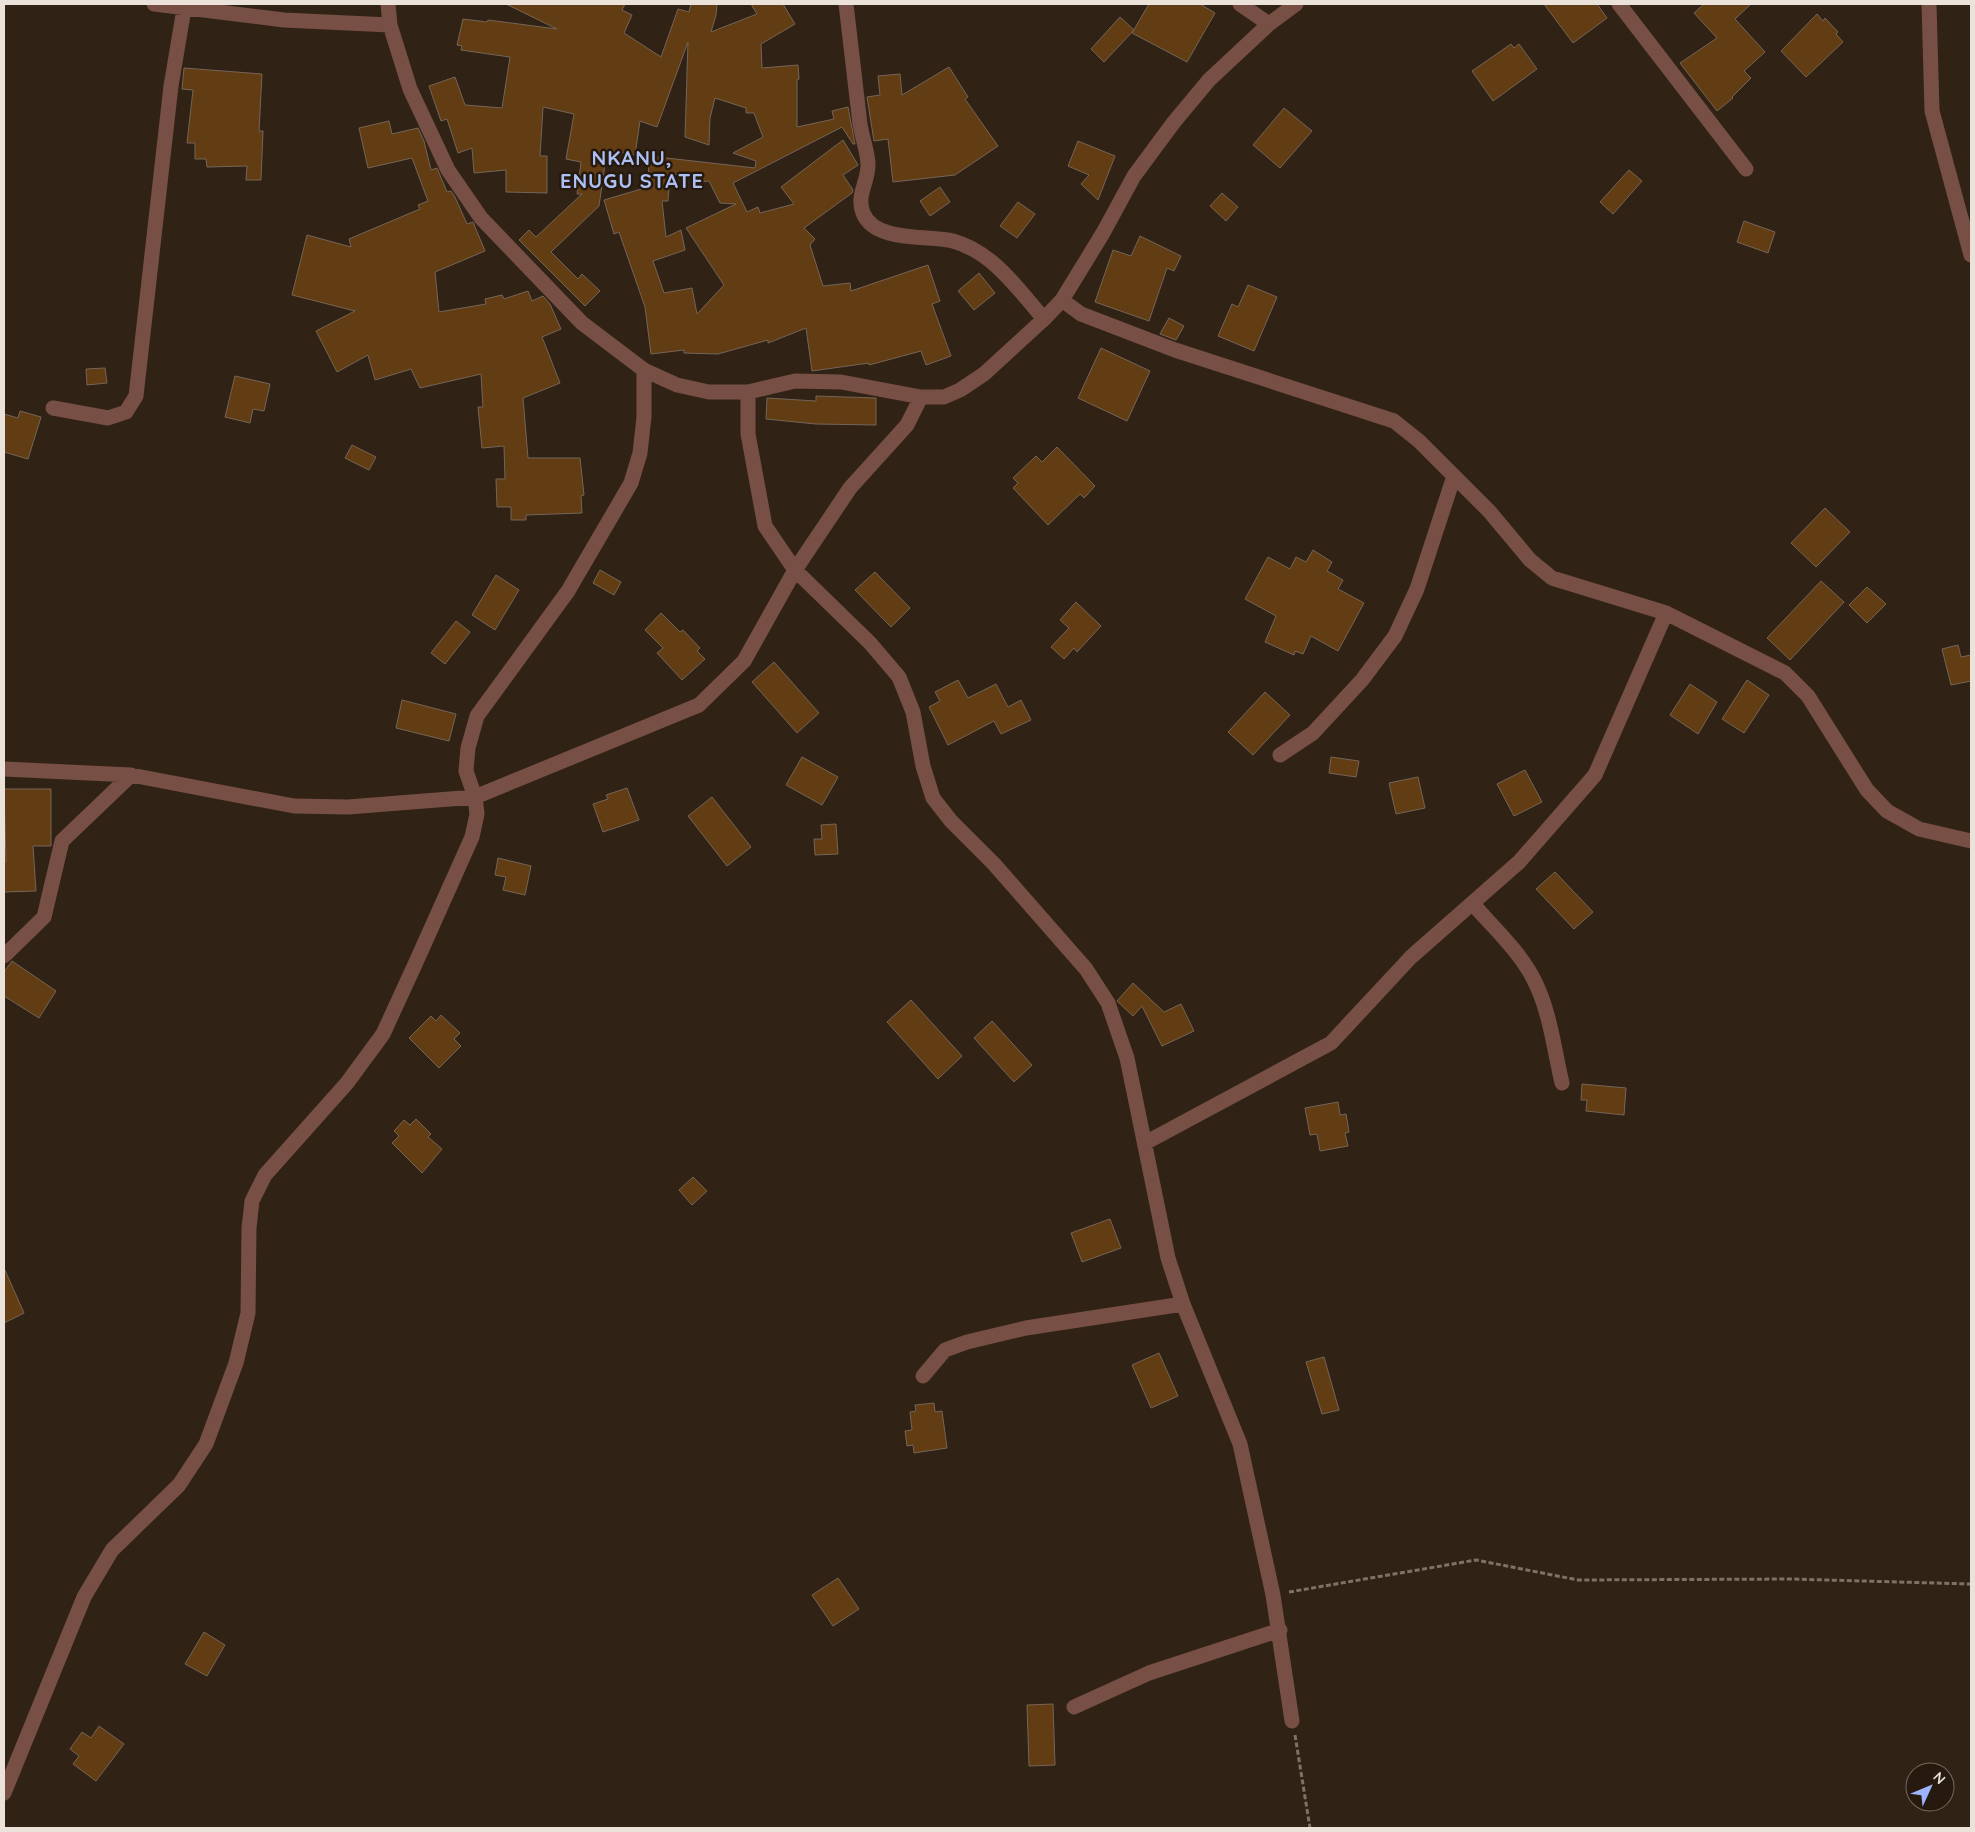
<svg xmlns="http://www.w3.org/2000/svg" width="1975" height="1832" font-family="Quicksand,sans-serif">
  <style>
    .building { fill: #623c12; stroke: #756557; fill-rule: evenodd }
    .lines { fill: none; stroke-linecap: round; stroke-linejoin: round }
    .path { stroke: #7e7267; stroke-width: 3; stroke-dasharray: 5 2.5; stroke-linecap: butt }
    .minor { stroke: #774f45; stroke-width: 15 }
    .labels { text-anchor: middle; stroke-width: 5; stroke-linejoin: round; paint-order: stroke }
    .district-label { font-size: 20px; font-weight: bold; letter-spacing: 1px; fill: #adc0f6; stroke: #26190d }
  </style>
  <rect width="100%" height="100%" fill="#302316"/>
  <!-- building -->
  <path class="building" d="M506,4h119l-3,6 10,5 -8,18 37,24 17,-48 11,3 2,-8h26l-1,11 -5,17 46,-18 -6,-10h32l12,20 -34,20 1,24 36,-3 1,14 -2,1v47l37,-8 -2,-8 16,-4 7,37h-2l-11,-17 -109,56 14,29 11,-5 2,6 34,-9 -13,-17 62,-47 15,25 -15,10 10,15 -1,3 -48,35 11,11 -5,6 13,41 27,-3 1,8 77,-26 12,36 -8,3 19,52 -25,9 -5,-14 -52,14v-2l-57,8 -6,-43 -38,15v-3l-50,14 -34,-1v-3l-33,4 -6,-47 -26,-75 -5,2 -10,-34 44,-13 1,-31 106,12 1,-7 -23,-8 30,-16 -9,-24h-8v-5l-31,-10 -5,20 -1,27 -24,-8 3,-95 -31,85 -17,-6 -5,34 -28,-5 -8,56 -48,46 27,27 4,-5 18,17 -15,15 -66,-66 10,-10 7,7 46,-43h-5l4,-32 -15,-3 8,-45 -31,-7 -3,49h7v37l-41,-1v-22l-32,3 -2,-25 -14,5 -11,-34 -6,2 -12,-35 26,-9 10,28 37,3 8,-51 -49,-7 1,-4 -5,-1 6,-26 24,3 1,-2 69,9zM670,174l26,2 1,6 12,-1 11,22 16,1 -50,24 38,57 -27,29 -5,-26 -28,5 -11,-32 32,-11 -4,-20 -15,7 -4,-36h6z
    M1149,4h51l15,9 -28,49 -55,-29z
    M1544,4h53l10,14 -34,25z
    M1704,4h47l-16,15 30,33 -21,19 7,7 -19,19 1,1 -16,13 -37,-48 37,-25 -23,-25z
    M1817,14l6,7 2,-3 13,14 -2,2 7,8 -37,35 -25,-26z
    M1120,17l14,13 -30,32 -13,-13z
    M1511,44l3,4 5,-4 18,25 -44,32 -21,-30z
    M949,67l19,30 -3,2 33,47 -43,29 -62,7 -5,-43 -14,2 -7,-44 13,-2 -2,-19 22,-2 2,21z
    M184,68l78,6 -3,57h4l-2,49h-15l1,-14 -40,1 -1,-8h-11v-16h-8l6,-53 -11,-1z
    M1284,108l28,23 -32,37 -27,-23z
    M389,121l3,13 26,-6 6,13 7,29 6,-2 10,24 4,-1 4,6 12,27 6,-2 12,29 -50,21 4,40 47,-8 -1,-5 17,-4 2,4 24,-8 4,10 11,-5 7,8 11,25 -19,8 18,46 -37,15 5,60h52l4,37 -3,1 1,17 -56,2v5h-15v-13h-14l-1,-28h9l-1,-33 -22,2 -4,-41h5l-2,-33 -61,14 -9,-19 -36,11 -7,-25 -31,17 -21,-41 39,-20 -63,-16 15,-60 44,12 -2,-8 71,-30 -2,-4 10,-4 -16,-43 -44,10 -9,-40z
    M1078,141l37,15 -17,44 -17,-16 8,-9 -21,-9z
    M1629,170l13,11 -29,33 -13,-12z
    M940,187l10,15 -20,14 -10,-15z
    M1222,193l16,14 -12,14 -16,-15z
    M1018,202l17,12 -18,24 -17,-12z
    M1744,221l31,11 -7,21 -31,-11z
    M1140,236l41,20 -7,15 -7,-3 -18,53 -54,-19 18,-52 18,6z
    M979,273l16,20 -21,17 -16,-19z
    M1248,285l29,12 -23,54 -36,-15 14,-32 6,3z
    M1169,318l15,8 -8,14 -16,-6z
    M1101,348l49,23 -23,50 -49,-23z
    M105,368l2,15 -20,2 -1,-16z
    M235,376l35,8 -6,27 -11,-2 -3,14 -25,-6z
    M816,396l60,2v27l-60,-1 -50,-5 1,-21 49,3z
    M20,411l21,6 -13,42 -24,-7v-38l14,4z
    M352,445l24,12 -7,13 -24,-12z
    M1057,447l38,39 -11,12 -4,-4 -32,31 -35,-37 5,-5 -5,-5 23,-22 6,6z
    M1825,508l25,24 -34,35 -25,-24z
    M1313,550l19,12 -5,9 16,9 -5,9 26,14 -26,48 -27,-15 -8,18 -8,-3 -1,4 -29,-13 11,-26 -31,-17 23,-42 22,12 6,-12 10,5z
    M600,570l21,12 -7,13 -21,-12z
    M875,572l35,36 -19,19 -36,-37z
    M496,575l23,15 -24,40 -23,-15z
    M1821,581l23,21 -54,58 -23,-22z
    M1867,587l19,17 -19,19 -18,-18z
    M1076,602l25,24 -24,26 -3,-4 -10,11 -13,-12 18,-19 -9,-8z
    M661,613l19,19 3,-2 17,18 -3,3 8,8 -23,21 -25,-27 6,-5 -18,-18z
    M456,621l14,11 -25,32 -14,-11z
    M1958,645l3,12 10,-2v26l-20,4 -9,-36z
    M774,662l45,51 -22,20 -45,-51z
    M958,680l10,18 28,-14 12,23 13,-7 10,20 -30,14 -7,-13 -46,24 -19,-38 11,-6 -5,-9z
    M1747,680l22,15 -25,38 -22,-14z
    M1690,684l27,18 -19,32 -28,-19z
    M1265,692l25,23 -37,40 -25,-23z
    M402,700l54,14 -7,27 -53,-13z
    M802,757l36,20 -16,28 -36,-20z
    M1331,757l28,4 -3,16 -27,-4z
    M1525,770l17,32 -28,14 -17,-32z
    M1418,777l7,31 -29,6 -7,-31z
    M627,788l12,32 -36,12 -10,-28 15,-5 -2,-4z
    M4,789h47v57h-18l3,45 -32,1v-30l2,-1z
    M712,797l39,50 -24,19 -39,-50z
    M836,824l2,30 -23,1 -1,-16h8l-1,-14z
    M498,858l33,8 -6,29 -22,-5 3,-13 -11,-2z
    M1555,872l38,40 -19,17 -38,-40z
    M12,961l44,30 -17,27 -35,-22v-24z
    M1133,983l31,29 17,-8 13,27 -32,15 -20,-40 -9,10 -16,-15z
    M911,1000l51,56 -24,23 -51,-57z
    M441,1015l19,18 -6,6 7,7 -22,22 -30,-30 22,-22 5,5z
    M992,1021l40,44 -18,17 -40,-44z
    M1582,1084l44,4 -2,27 -38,-4 1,-11h-6z
    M1338,1102l2,13 6,-1 3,18 -4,1 3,13 -28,5 -3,-17 -7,1 -5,-27z
    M416,1119l15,15 -3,3 14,12 -20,24 -30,-30 7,-7 -5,-5 10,-11 6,5z
    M693,1177l14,14 -15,14 -13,-15z
    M1110,1219l11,29 -39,14 -11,-29z
    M4,1268l20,45 -20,10z
    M1159,1353l19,43 -27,12 -19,-43z
    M1324,1357l15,53 -17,4 -16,-52z
    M934,1403l1,9 7,-1 5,37 -33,5 -1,-8 -6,1 -2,-15 7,-1 -2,-18 6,-1 -1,-6z
    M838,1578l21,31 -26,17 -21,-31z
    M204,1632l21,13 -18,31 -22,-12z
    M1053,1704l2,61 -26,1 -2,-61z
    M99,1726l25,18 -28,37 -23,-17 6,-8 -9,-7 12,-17 9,6z"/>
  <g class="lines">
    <!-- path -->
    <path class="path" d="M1289,1592l187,-32 102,20 213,-1 180,5
      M1295,1735l15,93"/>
    <!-- minor -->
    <path class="minor" d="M154,4l130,16 106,5
      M388,4l2,21 20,64 38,81 33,48 101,105 62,47 33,15 32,7h39l47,-11 46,1 80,15h23l16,-7 24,-16 60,-55 18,-19 41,-67 31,-57 40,-54 35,-42 60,-56 27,-20
      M846,4c5,40 9,80 14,120 2,14 8,28 8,41 0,18 -12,30 -5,48 12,30 66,22 90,28 40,11 65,48 91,78
      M1240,4l29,20
      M1619,4l127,165
      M1929,4l3,107 39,144
      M1062,300l19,14 94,36 219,71 25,20 70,70 41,49 22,18 114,35 119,60 23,23 59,94 20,21 32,18 52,12
      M748,392v42l17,92 30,44 75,73 29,34 14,35 10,54 10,32 18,23 43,43 92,105 22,34 19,55 41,200 15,46 57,140 33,151 19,126
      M53,408l55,10 18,-6 10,-16 35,-310 13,-77
      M1280,755l33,-22 49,-53 33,-44 22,-47 37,-113
      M4,769l127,6 163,31 54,1 127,-10 224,-92 45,-44 51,-91 55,-82 57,-63 14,-28
      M1472,903c21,24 47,48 61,75 17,32 21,71 29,105
      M4,956l40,-39 18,-76 69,-66
      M1145,1143l186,-100 80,-86 108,-95 76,-87 71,-162
      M923,1376l22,-26 22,-8 59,-14 157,-24
      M1074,1707l75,-34 131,-43
      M4,1793l80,-196 28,-47 67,-65 27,-41 30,-81 12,-50 1,-85 3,-27 13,-26 82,-92 36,-49 34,-74 55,-123 5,-23 -2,-17 -9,-26 2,-23 9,-32 91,-125 63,-108 9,-30 4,-36v-47"/>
  </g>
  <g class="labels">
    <!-- district labels -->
    <g class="district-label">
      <text x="632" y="165">NKANU,<tspan x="632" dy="23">ENUGU STATE</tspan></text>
    </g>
  </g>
  <!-- border -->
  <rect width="1975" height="1832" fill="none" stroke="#ebe2da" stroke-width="10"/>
  <!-- north arrow -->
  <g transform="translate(1930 1787) rotate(46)"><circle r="24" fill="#26190d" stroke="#75695f"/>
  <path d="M0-4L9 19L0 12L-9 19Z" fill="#9cb4fd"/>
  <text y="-8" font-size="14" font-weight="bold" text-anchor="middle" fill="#ebe2da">N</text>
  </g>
</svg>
